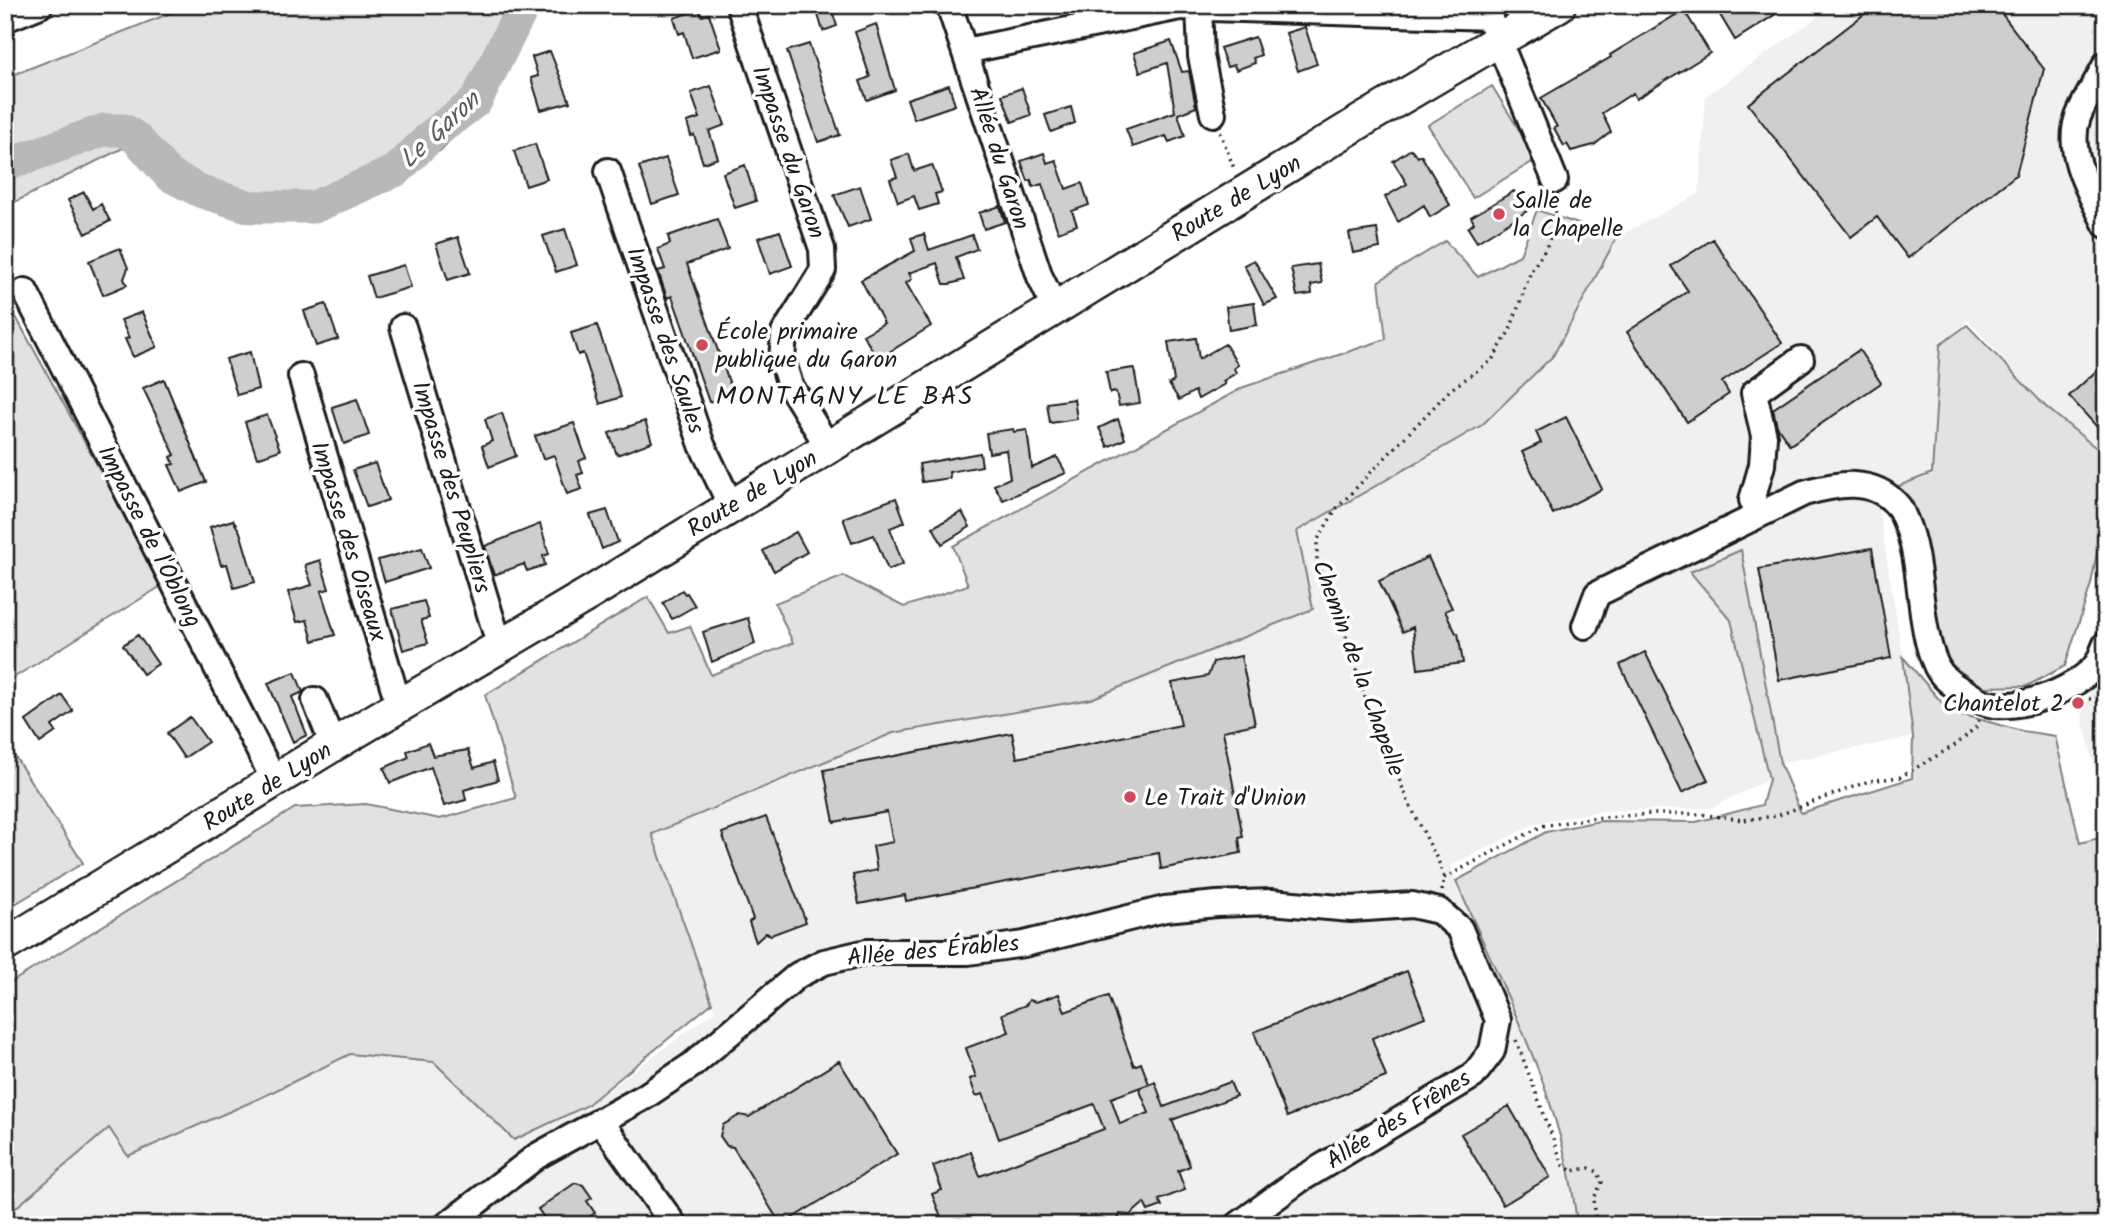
<svg xmlns="http://www.w3.org/2000/svg" width="2111" height="1230" font-family="Kalam,sans-serif">
  <style>
    .built { fill: #f0f0f0 }
    .green { fill: #e2e2e2; stroke: #7f7f7f; stroke-width: 2 }
    .lines { fill: none; stroke-linecap: round; stroke-linejoin: round }
    .river { stroke: #b8b8b8; stroke-width: 33 }
    .building { fill: #cecece; stroke: #1c1c1c; stroke-width: 2 }
    .minor-casing { stroke: #1c1c1c; stroke-width: 30 }
    .major-casing { stroke: #1c1c1c; stroke-width: 37 }
    .path { stroke: #1c1c1c; stroke-width: 3.5; stroke-dasharray: 2 5; stroke-linecap: butt }
    .minor { stroke: #fff; stroke-width: 24 }
    .major { stroke: #fff; stroke-width: 32 }
    .poi-dot { fill: #d1495b; stroke: #fff; stroke-width: 2.5 }
    .labels { text-anchor: middle; stroke-width: 7; stroke-linejoin: round; paint-order: stroke }
    .street-label { font-size: 24px; fill: #1c1c1c; stroke: #fff }
    .poi-label { font-size: 24px; fill: #1c1c1c; stroke: #fff; text-anchor: start }
    .water-label { font-size: 26px; font-style: italic; fill: #5a5a5a; stroke: #fff }
    .neighbourhood-label { font-size: 26px; letter-spacing: 2px; fill: #1c1c1c; stroke: #fff }
  </style>
  <rect width="100%" height="100%" fill="#fff"/>
  <filter id="ink" filterUnits="userSpaceOnUse"><feTurbulence type="fractalNoise" baseFrequency=".0143" numOctaves="2"/><feDisplacementMap in="SourceGraphic" scale="14" xChannelSelector="R" yChannelSelector="G"/><feConvolveMatrix kernelMatrix="1 2 1 2 8 2 1 2 1" color-interpolation-filters="sRGB"/></filter>
  <g filter="url(#ink)">
    <!-- built -->
    <path class="built" d="M1835,5h271v451l-60,-49 -78,-87 -27,25 -9,128 -36,14 -17,24 24,146 10,80 -133,26 -39,-213 -51,22 41,48 38,159 -58,29 -112,3 -62,12 -87,43 85,195 -12,6 51,124 3,34h-1572v-8l104,-89 19,28 130,-57 91,-45 85,8 80,78 72,-34 129,-95 -63,-177 241,-101 198,-34 205,-168 186,-106 71,-69 64,-119 82,-43 7,-98z
      M2106,634v175l-24,-91z"/>
    <!-- green -->
    <path class="green" d="M191,5h342l-49,98 -43,47 -58,36 -71,30 -73,-4 -65,-23 -43,-45 -126,63v-129z
      M1492,86l45,73 -64,39 -45,-73z
      M1537,210l80,27 -64,119 -71,69 -185,106 16,78 -222,90 -198,34 -241,101 60,169 -126,103 -72,34 -80,-78 -84,-8 -92,45 -130,57 -19,-28 -104,89v-231l290,-178 71,-4 74,15 76,-21 -31,-103 163,-98 21,36 21,-7 21,49 82,-32 -18,-40 69,-27 60,31 64,-22 -15,-39 291,-159 142,-48 -7,-58 66,-40 33,36 42,-22z
      M5,297l158,288 -158,98z
      M1967,325l79,82 60,49v49l-15,79 -26,82 -38,20 -44,1 -39,-27 -14,-68 -10,-71 -24,-34 36,-14 8,-128z
      M1741,550l39,213 21,50 111,-35 1,-41 -10,-80 46,54 73,20 33,5 25,107 26,-7v389h-529c-12,-122 -73,-233 -121,-344l90,-49 53,-11 97,1 66,-17 7,-26 -38,-159 -41,-48z
      M5,741l78,122 -78,47z"/>
    <g class="lines">
      <!-- river -->
      <path class="river" d="M5,165l99,-35h20l12,8 33,37 33,17 49,15h63l83,-37 36,-36 43,-33 48,-96"/>
    </g>
    <!-- building -->
    <path class="building" d="M815,5h15l7,21 -14,5z
      M1714,5h76l-55,35z
      M1876,5h119l49,64 -28,106 -108,83 -31,-41 -26,20 -103,-133z
      M699,9l3,7 7,-2 12,35 -29,9 -8,-26 -5,2 -5,-16z
      M1684,10l26,43 -74,46 -3,-6 -31,20 9,19 -17,13 -23,6 -4,-7 -3,2 -10,-18 3,-1 -16,-29 70,-41 -1,-2z
      M876,24l19,66 -28,10 -7,-19 10,-4 -15,-45z
      M1305,27l12,37 -19,7 -12,-38z
      M1255,37l6,18 -8,3 2,5 -19,7 -2,-5 -7,2 -7,-19z
      M1171,41l11,31 7,-1 7,36 -18,7 7,22 -16,6 -3,-6 -33,11 -7,-18 49,-17 -8,-49 -27,9 -6,-19z
      M809,44l31,91 -22,7 -31,-91z
      M550,51l20,51 -29,8 -10,-32 7,-2 -6,-19z
      M949,85l6,20 -41,14 -7,-20z
      M711,86l14,39 -16,6 9,27 -15,5 -9,-28 -3,1 -4,-14 13,-4 -9,-25z
      M1022,88l9,27 -19,7 -10,-27z
      M1071,107l4,16 -24,9 -6,-17z
      M535,144l12,35 -21,7 -12,-35z
      M1411,149l7,8 3,-2 29,50 -20,12 -6,-12 -26,17 -13,-25 22,-13 -14,-23z
      M1044,153l3,10 9,-3 10,29 16,-6 7,22 -17,6 5,14 -19,7 -16,-48 -9,3 -2,-7 -3,1 -7,-20z
      M909,154l5,17 18,-6 10,27 -7,2 3,10 -19,6 -5,-14 -16,6 -8,-23 7,-2 -6,-17z
      M666,158l13,37 -27,9 -13,-37z
      M745,165l11,36 -21,7 -12,-35z
      M860,186l11,33 -23,8 -14,-32z
      M1514,191l13,20 -50,31 -9,-14 6,-5 -3,-6z
      M84,192l9,17 8,-5 9,17 -24,13 -18,-34z
      M1000,206l5,16 -21,7 -5,-16z
      M717,219l11,30 -41,15 46,129 -24,9 -37,-106 -5,2 -9,-27 7,-2 -7,-20 12,-5 -2,-8z
      M565,229l12,36 -21,7 -13,-36z
      M1377,229l3,19 -27,5 -4,-20z
      M780,231l12,35 -22,8 -12,-36z
      M924,234l5,16 43,-15 5,14 -21,8 8,23 -14,4h-6l-7,-21 -28,10 3,6 -6,4 25,43 -53,33 -15,-24 21,-12 -23,-43 54,-29 -4,-13z
      M458,237l12,36 -22,7 -12,-36z
      M1713,239l69,104 -60,39 7,12 -42,28 -60,-90 61,-41 -17,-25z
      M120,248l8,20 -4,11 3,6 -24,10 -14,-34z
      M1254,260l23,39 -13,6 -20,-40z
      M1318,264l4,19 -11,2 1,9 -15,2 -6,-28z
      M404,265l7,22 -37,11 -7,-22z
      M1254,303l3,22 -28,5 -3,-23z
      M326,304l12,35 -22,7 -12,-35z
      M142,312l15,35 -24,10 -8,-18 4,-1 -8,-18z
      M597,325l24,72 -21,7 -17,-51 -5,2 -7,-22z
      M1196,338l3,21 26,-15 13,21 -4,3 2,5 -13,8 2,3 -27,15 -3,-8 -16,9 -10,-16 5,-3 -6,-39z
      M1859,350l22,33 -91,62 -13,-19 -4,-17z
      M250,352l8,37 -21,6 -11,-36z
      M2106,362v75l-37,-41z
      M1134,368l6,35 -21,3 -3,-14 -6,1 -4,-21z
      M164,379l42,103 -25,10 -12,-27 5,-1 -3,-7 4,-2 -32,-67z
      M357,399l12,36 -25,9 -12,-37z
      M1074,399l3,20 -27,4 -3,-20z
      M502,413l14,43 -27,11 -7,-21 10,-5 -7,-22z
      M267,415l13,35 -23,8 -12,-36z
      M1566,417l36,72 -49,25 -31,-62 19,-9 -5,-11z
      M1118,419l7,20 -17,8 -9,-19z
      M645,421l7,21 -35,13 -8,-22z
      M574,423l12,35 -7,3 4,12 -6,2 5,14 -15,5 -13,-39 -11,4 -8,-23z
      M1013,429l1,3 13,-2 5,38 25,-11 9,16 -63,27 -9,-15 16,-7 -4,-28 -17,3 -3,-20z
      M980,453l2,13 -33,6 1,6 -28,4 -3,-18z
      M375,463l13,37 -21,7 -14,-37z
      M896,498l9,24 -15,6 13,36 -15,6 -14,-35 -22,8 -9,-25z
      M607,510l11,32 -16,7 -12,-34z
      M962,512l8,15 -28,17 -9,-17z
      M233,520l7,12 15,50 -21,6 -7,-24 -6,1 -11,-38z
      M540,524l9,30 -6,2 2,9 -18,6 -3,-7 -30,11 -9,-29z
      M796,532l11,20 -33,19 -11,-20z
      M422,548l7,20 -44,14 -7,-22z
      M1872,548l19,110 -112,22 -20,-111z
      M1428,557l24,51 -7,3 11,22h2l5,30 -45,6 -5,-42 -10,5 -24,-51z
      M320,560l9,29 -8,2 14,44 -22,6 -6,-21 -10,2 -9,-30 24,-7 -7,-20z
      M682,590l3,4 2,-1 8,13 -23,13 -9,-16z
      M424,601l5,17 -8,2 7,23 -25,7 -11,-41z
      M748,618l7,26 -43,18 -9,-30z
      M138,635l20,29 -15,10 -20,-29z
      M1645,652l63,128 -26,13 -62,-128z
      M1241,656l14,68 -32,7 20,106 -4,1 2,15 -80,16 -2,-16 -253,48 -1,-6 -46,9 -6,-29 24,-5 -4,-24 20,-4 -6,-30 -53,10 -10,-52 188,-37 5,25 164,-33 -9,-42 36,-7 5,-14z
      M295,672l8,20 -11,5 15,38 -14,7 -25,-59z
      M62,695l11,16 -21,15 4,6 -16,11 -14,-22z
      M190,717l18,25 -24,16 -17,-25z
      M428,743l5,13 35,-6 6,18 19,-6 5,18 -34,10 2,10 -22,6 -13,-39 -41,16 -6,-15 25,-11 -2,-6z
      M766,817l40,105 -35,13 -5,-2 -10,9 -7,-20 4,-3 -31,-86z
      M1407,971l18,46 -53,21 14,39 -99,40 -33,-85z
      M1059,994l6,18 43,-16 26,70 7,-3 8,21 -38,14 9,26 29,-11 -10,-25 16,-6 9,25 66,-25 6,14 -64,24 18,46 -12,5 7,19 -26,10 3,6 -14,5 -4,-8 -14,12 -10,-1 -2,6 -11,-1 -2,6h-161l-12,-31 10,-4 -9,-24 38,-14 9,24 124,-47 -10,-25 -95,35 -16,-45 -7,2 -6,-17 6,-2 -10,-29 43,-16 -7,-18 24,-9 3,-5 7,2z
      M839,1061l58,93 -116,71 -48,-78 -6,-1 -7,-10 3,-11 17,-10 9,2z
      M1509,1106l41,71 -47,28 -42,-71z
      M575,1183l8,2 9,13 -5,3 8,12 -9,6 4,6h-41l-11,-16z"/>
    <g class="lines">
      <!-- minor casing -->
      <g class="minor-casing">
        <path id="minor" d="M739,5l83,244 1,21 -39,63 -2,27 8,25 38,62
          M949,5l91,272 15,31
          M1199,5l2,51 12,58
          M5,19l35,-14
          M1492,24l63,156
          M965,51l215,-44 310,10
          M2106,64c-9,18 -21,35 -28,53 -13,36 13,77 28,108
          M608,171l94,274 29,61
          M25,291l250,491
          M403,327l97,320
          M301,376l98,330
          M1759,515l-7,-15 10,-35 2,-29 -10,-43 47,-34
          M1585,626l12,-32 207,-101c32,-9 69,-17 94,13 3,3 5,10 7,14 19,44 12,104 31,145 6,14 19,22 31,28 6,4 13,8 19,10 31,10 92,-14 111,-39 4,-6 6,-14 9,-20
          M315,700l18,45
          M600,1120l74,105
          M447,1225l90,-69 107,-59 48,-32 106,-90 26,-13 43,-10h101l56,-8 141,-35 52,-5 54,-2 80,7 61,-4 27,6 21,18 38,91 -6,31 -19,25 -175,105 -60,44"/>
      </g>
      <!-- major casing -->
      <g class="major-casing">
        <path id="major" d="M5,945l328,-200 259,-153 771,-472 196,-115"/>
      </g>
      <!-- path -->
      <path class="path" d="M1220,132l15,39
        M2089,699l17,1
        M1444,878l98,-52 49,-8 60,-4h49l43,6 33,-4 93,-35 31,-4 57,-33 19,-17 3,-7
        M1442,891l2,-13 -5,-15 -31,-62 -45,-109 -20,-65 -26,-64v-22l19,-32 114,-119 42,-30 18,-30 21,-59 15,-23 9,-24 1,-24
        M1516,1040l47,125 9,6 17,-3 9,4 4,10 -8,16 2,27"/>
      <!-- minor -->
      <use href="#minor" class="minor"/>
      <!-- major -->
      <use href="#major" class="major"/>
    </g>
  </g>
  <!-- markers -->
  <g class="poi-dot">
    <circle cx="1499" cy="214" r="7"/>
    <circle cx="702" cy="345" r="7"/>
    <circle cx="2078" cy="703" r="7"/>
    <circle cx="1130" cy="797" r="7"/>
  </g>
  <g class="labels">
    <!-- street labels -->
    <g class="street-label">
      <text transform="translate(789 152) rotate(71)" y="8">Impasse du Garon</text>
      <text transform="translate(1000 158) rotate(72)" y="8">Allée du Garon</text>
      <text transform="translate(1236 198) rotate(-31)" y="8">Route de Lyon</text>
      <text transform="translate(666 340) rotate(71)" y="8">Impasse des Saules</text>
      <text transform="translate(452 487) rotate(73)" y="8">Impasse des Peupliers</text>
      <text transform="translate(752 493) rotate(-31)" y="8">Route de Lyon</text>
      <text transform="translate(150 536) rotate(63)" y="8">Impasse de l'Oblong</text>
      <text transform="translate(349 541) rotate(73)" y="8">Impasse des Oiseaux</text>
      <text transform="translate(1359 668) rotate(70)" y="8">Chemin de la Chapelle</text>
      <text transform="translate(267 786) rotate(-32)" y="8">Route de Lyon</text>
      <text transform="translate(933 950) rotate(-5)" y="8">Allée des Érables</text>
      <text transform="translate(1398 1119) rotate(-32)" y="8">Allée des Frênes</text>
    </g>
    <!-- poi labels -->
    <g class="poi-label">
      <text x="1513" y="208">Salle de<tspan x="1513" dy="28">la Chapelle</tspan></text>
      <text x="716" y="339">École primaire<tspan x="716" dy="28">publique du Garon</tspan></text>
      <text x="2064" y="711" text-anchor="end">Chantelot 2</text>
      <text x="1144" y="805">Le Trait d'Union</text>
    </g>
    <!-- water labels -->
    <g class="water-label">
      <text transform="translate(439 129) rotate(-43)" y="9">Le Garon</text>
    </g>
    <!-- neighbourhood labels -->
    <g class="neighbourhood-label">
      <text x="845" y="404">MONTAGNY LE BAS</text>
    </g>
  </g>
  <!-- margin -->
  <rect width="2111" height="1230" fill="none" stroke="#fff" stroke-width="28"/>
  <rect x="14" y="14" width="2083" height="1202" fill="none" stroke="#1c1c1c" stroke-width="2.5" filter="url(#ink)"/>
</svg>
